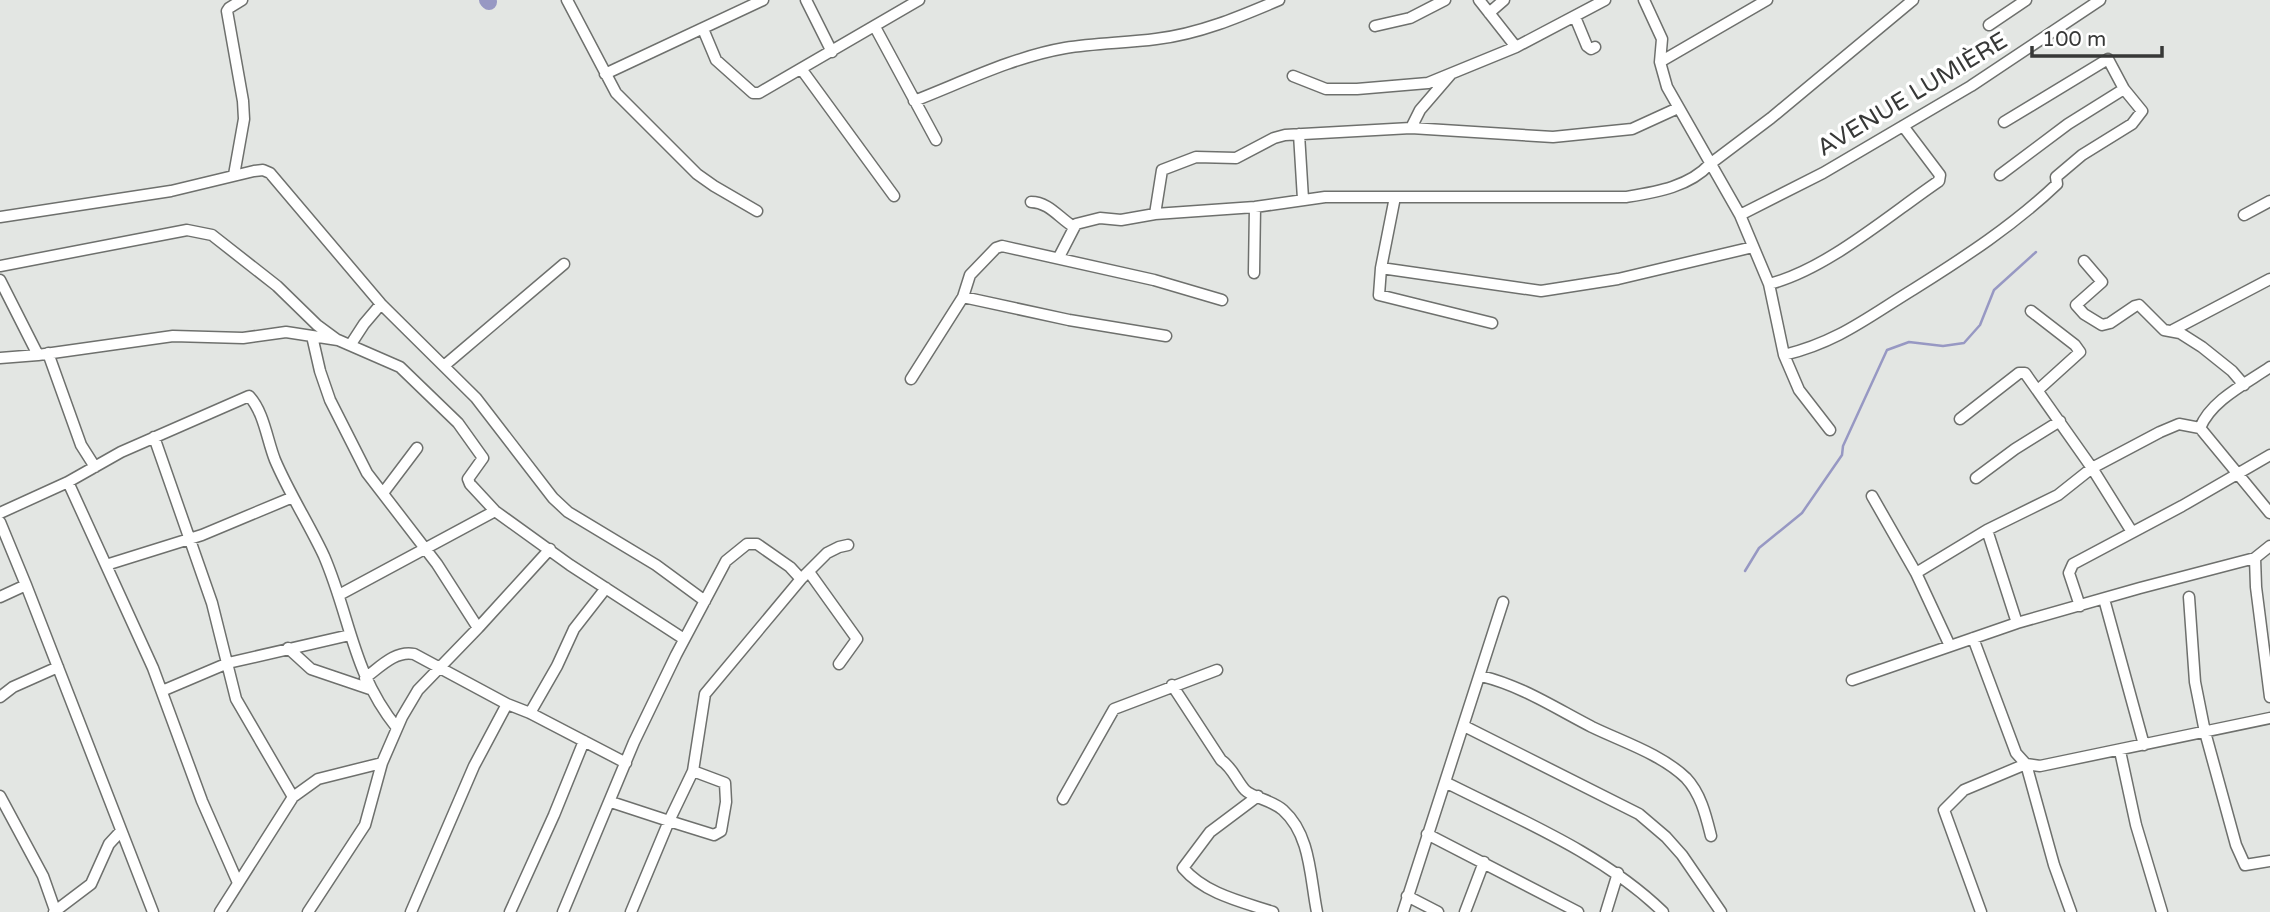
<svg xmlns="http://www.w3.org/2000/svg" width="2270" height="912" font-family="'Varela Round',sans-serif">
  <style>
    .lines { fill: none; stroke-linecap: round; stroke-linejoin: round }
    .stream { stroke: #9798c3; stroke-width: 2.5 }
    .river { stroke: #9798c3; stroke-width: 16 }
    .minor-casing { stroke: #6e706d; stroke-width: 13 }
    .minor { stroke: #fff; stroke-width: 10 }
    .labels { text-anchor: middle; stroke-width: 7; stroke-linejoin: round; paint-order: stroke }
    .street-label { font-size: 24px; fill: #373837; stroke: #fff }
  </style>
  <rect width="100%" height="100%" fill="#e3e6e3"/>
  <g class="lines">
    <!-- stream -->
    <path class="stream" d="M1745,571l14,-23 43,-35 40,-58 1,-9 44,-96 22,-8 34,4 21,-3 16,-18 14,-35 42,-38"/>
    <!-- river -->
    <path class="river" d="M487,0l2,2"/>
    <!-- minor casing -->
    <g class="minor-casing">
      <path id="minor" d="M567,0l49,93 81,81 17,12 43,25
        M806,0l26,52
        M1479,0l37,47
        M1644,0l18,39 -2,23 7,25 73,128 29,69 15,71c54,-13 84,-38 130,-66 51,-32 100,-64 143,-105l-1,-7 26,-22 50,-31 10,-13 -18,-22 -16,-30 -104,63
        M1489,13l15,-13
        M1575,17l12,29 4,3 4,-2
        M1989,25l37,-25
        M1375,26l35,-8 35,-18
        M875,27l61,113
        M703,29l13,31 37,33h6l160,-93
        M1660,62l107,-62
        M802,70l92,126
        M605,74l158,-74
        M1293,76l33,13h31l71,-6 88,-36 89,-47
        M914,101c49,-19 99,-44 151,-53 30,-5 61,-5 91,-9 43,-5 83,-22 123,-39
        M1411,128l9,-18 31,-36
        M1299,134l4,65
        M234,175l10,-56 -1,-18 -16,-90 2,-3 13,-8
        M2000,175l68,-51 56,-35
        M1031,202c18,0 28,16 43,25
        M1155,214l7,-44 34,-13 40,1 38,-20 11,-3 126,-7 142,9 79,-8 46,-21
        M1740,215l83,-42 148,-87 129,-86
        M2244,215l26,-14
        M0,217l171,-26 83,-20 9,-1 7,3 111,131 95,94 77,100 15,14 88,53 49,36
        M1059,257l17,-33 24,-6 21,2 34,-6 100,-7 70,-10h70
        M2084,261l18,21 -26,23 8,9 18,11 8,-2 25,-17 4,-1 25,25 16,3 22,14 30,24 12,14
        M0,266l187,-36 25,5 65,51 40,39 19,14
        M1381,268l160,23 77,-12 135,-32
        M1254,273l1,-66
        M0,280l38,75
        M1769,284c57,-14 120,-69 170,-103l1,-6 -37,-49
        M2031,311l44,34 5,7 -42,38
        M1492,323l-113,-28 2,-27 14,-71h231c30,-5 63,-10 84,-33l61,-46 142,-118
        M2173,330l97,-51
        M312,336l8,35 10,29 37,73 70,91 41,64
        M1166,336l-97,-16 -106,-23 7,-22 26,-27 6,-2 152,34 68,20
        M351,344l13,-20 17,-20
        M48,353l33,92 14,22
        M1784,355l15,35 31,40
        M0,358l38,-3 135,-19 70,2 43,-6 52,8 62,27 58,56 25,35 -15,21 2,5 25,27 75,54 114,74
        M445,365l119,-101
        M911,379l52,-82
        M1960,419l59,-46h6l67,95 40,64
        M2200,428l70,85
        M154,437l58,166 24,96 57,98
        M1976,478l39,-29 45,-28
        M68,482l85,186 49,133 36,82
        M383,493l34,-45
        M1872,496l44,77 34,73
        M0,513l68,-31 53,-30 128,-56c15,16 18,44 26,64 14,33 34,64 49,96 27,63 28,116 73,172
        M0,522l26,63 127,327
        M1987,530l30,93
        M2255,558l1,29 14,110
        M106,565l96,-30 91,-38
        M809,572l48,67 -18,25
        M1916,573l71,-43 71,-35 34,-27 68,-36 19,-8 21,4c11,-28 47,-45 70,-61
        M339,595l156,-84
        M0,597l26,-12
        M2189,597l6,85 10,50 31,113 9,20 25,-4
        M2104,599l40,146
        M2080,606l-11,-33 4,-9 109,-58 88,-51
        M1973,638l43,115 10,11 14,2 230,-48
        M288,648l23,21 59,20
        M1481,676c41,10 74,32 111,51 31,15 69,27 94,51 15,16 20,38 25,58
        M365,678c14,-10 30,-28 49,-24l93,50 23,9 96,50
        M1852,680l165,-57 123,-35 115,-30 15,-12
        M1172,685l49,75c12,8 15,20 24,30 8,8 27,10 38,20 28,25 27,68 34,102
        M162,691l66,-28 122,-28
        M0,697l13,-10 45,-20
        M530,713l27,-47 17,-37 32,-41
        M1464,726l175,88 27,23 16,18 39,57
        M2120,751l16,74 26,87
        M1445,782c75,38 157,71 218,130
        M0,796l43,80 12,34
        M1258,796l-48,36 -27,36c22,26 60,34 90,44
        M1063,799l51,-90 103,-39
        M611,802l58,19 24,-50 12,-77 96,-115 26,-26 12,-6 9,-2
        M1427,834l151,78
        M1407,896l31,16
        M54,912l37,-28 18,-40 12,-13
        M220,912l73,-115 25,-18 64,-16
        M308,912l57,-87 17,-62 20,-46 16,-27 60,-62 72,-79
        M411,912l63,-146 33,-62
        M510,912l44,-97 30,-74
        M563,912l71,-170 42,-87 50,-94 21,-17h10l33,23 11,12
        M631,912l38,-91 45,14 7,-4 5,-29 -1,-19 -32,-12
        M1403,912l100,-310
        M1465,912l19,-50
        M1606,912l12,-39
        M1981,912l-37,-102 20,-20 62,-26 28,101 17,47"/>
    </g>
    <!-- minor -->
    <use href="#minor" class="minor"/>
  </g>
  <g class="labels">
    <!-- street labels -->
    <g class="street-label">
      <text transform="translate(1912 94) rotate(-31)" y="8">AVENUE LUMIÈRE</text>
    </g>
  </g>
  <!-- scale -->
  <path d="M2032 46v10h130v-10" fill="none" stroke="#373837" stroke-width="3.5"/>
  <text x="2042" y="46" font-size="21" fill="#373837" stroke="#ffffff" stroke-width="5" paint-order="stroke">100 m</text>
</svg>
